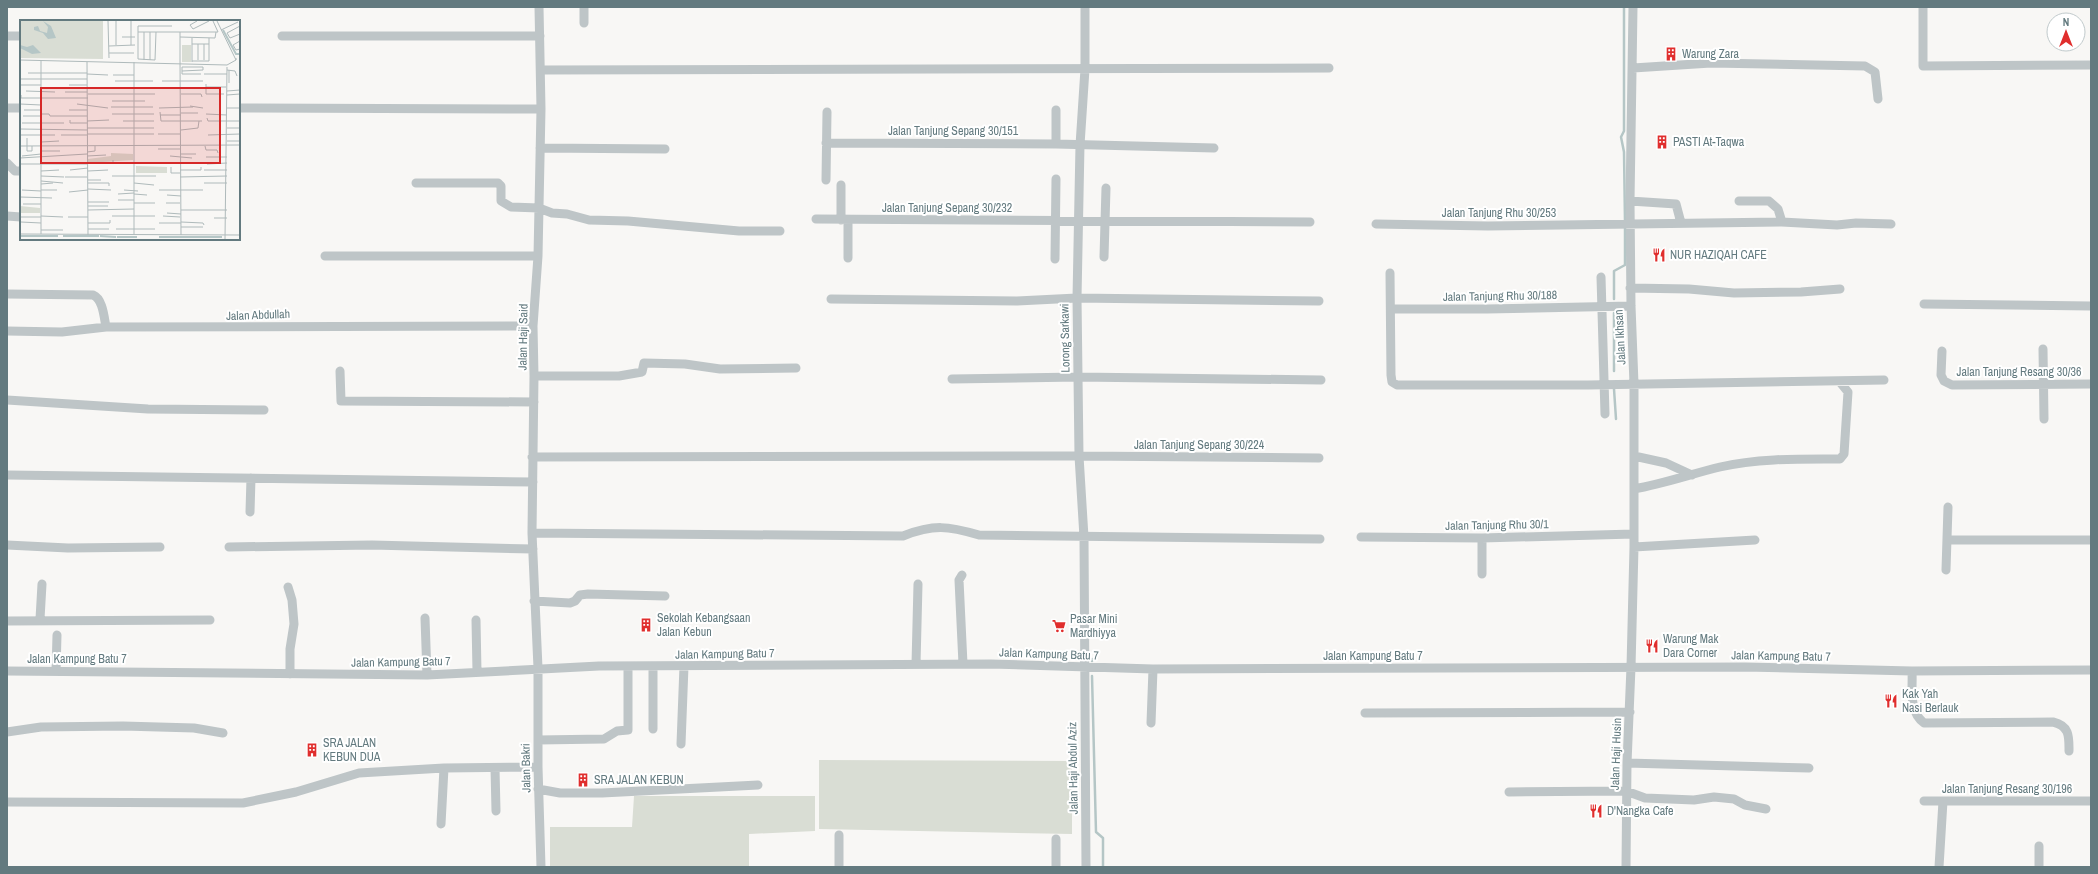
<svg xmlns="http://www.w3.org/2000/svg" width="2098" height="874" font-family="'Archivo Narrow',sans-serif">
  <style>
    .green { fill: #d9ddd4 }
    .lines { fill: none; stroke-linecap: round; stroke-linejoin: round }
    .stream { stroke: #b5c6c6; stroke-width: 2.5 }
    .minor { stroke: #bec5c7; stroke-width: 9 }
    .labels { text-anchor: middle; stroke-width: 4; stroke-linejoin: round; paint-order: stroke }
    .poi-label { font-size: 12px; fill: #637a7f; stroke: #fff; text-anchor: start }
    .street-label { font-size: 12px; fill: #637a7f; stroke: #fff }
    .inset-river { fill: none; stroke: #b5c6c6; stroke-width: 2 }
    .inset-road { fill: none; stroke: #afbabb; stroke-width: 1 }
    .view { fill: #d62828; fill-opacity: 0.15; stroke: #d62828; stroke-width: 2 }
    .inset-edge { fill: none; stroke: #637a7f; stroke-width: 2 }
  </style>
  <rect width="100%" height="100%" fill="#f8f7f5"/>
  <!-- green -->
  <path class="green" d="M819,760l253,1v73l-253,-5z
    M634,796h181v35l-66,3v33h-199v-40h82z"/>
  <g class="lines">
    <!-- stream -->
    <path class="stream" d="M1624,7v124l-3,6 3,15 1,70
      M1614,299v-28l11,-6v-38
      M1614,371v-58
      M1614,389l2,30
      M1092,659v2
      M1092,676l4,156 7,6v29"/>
    <!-- minor -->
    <path class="minor" d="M539,7l2,102 -3,147 -5,70 1,50 -2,157 6,135v99l3,100
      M584,7v16
      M1085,7v62l-5,76 -3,153 2,158 5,81 2,330
      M1923,7v59l168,-1
      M7,36h14
      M282,36h258
      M1633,68l78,-5 154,3 10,6 3,27
      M541,70l788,-2
      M7,108h14
      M239,108l302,1
      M826,143l230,1 158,4
      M1056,144v-34
      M540,148l125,1
      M7,163l8,8h6
      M826,180l1,-68
      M416,183h82l3,3v15l10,6 28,1 13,5 15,1 22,6 39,1 111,10h41
      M841,185v35
      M1630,201l46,3 5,19
      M1739,201h30l9,8 4,13 55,3 19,-2 35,1
      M7,216l14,1
      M816,219l494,3
      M848,220v38
      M1376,224l112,2 294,-4
      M325,256h213
      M1104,257l2,-69
      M1055,259l1,-80
      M1390,273l1,102 1,7 5,3h191l296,-5
      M1601,277l4,137
      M1630,288l59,1 45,4 67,-1 39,-3
      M7,294l86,1c10,4 11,22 13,32l427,-1
      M831,299l186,2 60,-3 242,3
      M1924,304l167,2
      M1391,309h96l144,-3
      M7,331l55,1 44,-5
      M2043,349l1,70
      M1942,351l-1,24 3,6 8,4 139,-1
      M340,371l1,30 193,1
      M534,376h85l23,-4 2,-9 41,1 35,5 76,-1
      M952,379l126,-2 243,3
      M7,400l141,9 116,1
      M1634,456l32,7 26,12
      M532,457l547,-1 240,2
      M7,475l526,7
      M1634,489c29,-5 57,-15 86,-22 38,-9 81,-8 120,-8l4,-5 4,-62 -9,-11
      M250,512l1,-34
      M532,533l371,3c31,-12 45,-10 76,-1l341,4
      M1361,537l121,1 152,-4
      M1947,540h144
      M7,545l61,3 92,-1
      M229,547l143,-2 161,4
      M1634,547l121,-7
      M1946,570l2,-63
      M1482,574v-36
      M962,575l-3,5 4,84
      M288,587l4,13 2,24 -4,25v25
      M534,601l36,2 5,-2 5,-6 8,-1 77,2
      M425,618l2,57
      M40,619l2,-35
      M476,620l1,52
      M7,621l203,-1
      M916,664l2,-80
      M7,671l420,4 172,-9 392,-2 162,5 592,-2 167,4 179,-1
      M56,671l1,-36
      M1912,671c1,18 -4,40 12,52l129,-1c17,4 16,15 16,29
      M1365,713l265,-1
      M1151,723l2,-54
      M653,729v-63
      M7,732l34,-5 82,-1 71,2 29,5
      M538,740l66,-1 13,-8 11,-1v-64
      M681,744l3,-78
      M1627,763l182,5
      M495,768l1,43
      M538,789l22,4h42l156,-8
      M1509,792l117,-1 19,7 49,2 20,-3 20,2 11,6 21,4
      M1924,801h167
      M7,802l236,1 53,-11 63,-19 85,-5 94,-1
      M441,824l3,-56
      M839,867v-32
      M1056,867v-28
      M1626,867l1,-104 4,-96 3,-120v-163l-3,-78 -1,-105 3,-194
      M1939,867l4,-66
      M2039,867v-21"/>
  </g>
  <!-- icons -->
  <defs>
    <g id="building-bare" transform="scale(1.08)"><path d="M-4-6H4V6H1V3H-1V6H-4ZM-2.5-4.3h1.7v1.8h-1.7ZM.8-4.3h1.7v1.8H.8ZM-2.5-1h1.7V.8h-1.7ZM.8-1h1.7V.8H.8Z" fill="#e02e2d" stroke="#fff" stroke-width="2.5" paint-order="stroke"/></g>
    <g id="restaurant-bare" transform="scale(1.08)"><path d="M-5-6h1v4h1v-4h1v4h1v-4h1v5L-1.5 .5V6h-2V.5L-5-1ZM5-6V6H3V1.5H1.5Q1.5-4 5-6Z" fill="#e02e2d" stroke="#fff" stroke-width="2.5" paint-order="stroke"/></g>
    <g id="supermarket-bare" transform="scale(1.08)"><path d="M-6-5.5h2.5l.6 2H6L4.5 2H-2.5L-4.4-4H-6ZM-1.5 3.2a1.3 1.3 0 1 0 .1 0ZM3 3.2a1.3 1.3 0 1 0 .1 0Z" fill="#e02e2d" stroke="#fff" stroke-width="2.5" paint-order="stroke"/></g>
  </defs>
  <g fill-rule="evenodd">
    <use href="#building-bare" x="1671" y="54"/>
    <use href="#building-bare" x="1662" y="142"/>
    <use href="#restaurant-bare" x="1659" y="255"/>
    <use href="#building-bare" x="646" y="625"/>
    <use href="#supermarket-bare" x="1059" y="626"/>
    <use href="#restaurant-bare" x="1652" y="646"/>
    <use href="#restaurant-bare" x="1891" y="701"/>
    <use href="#building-bare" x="312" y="750"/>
    <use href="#building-bare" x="583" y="780"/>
    <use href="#restaurant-bare" x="1596" y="811"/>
  </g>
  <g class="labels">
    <!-- poi labels -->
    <g class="poi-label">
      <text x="1682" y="58">Warung Zara</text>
      <text x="1673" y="146">PASTI At-Taqwa</text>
      <text x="1670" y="259">NUR HAZIQAH CAFE</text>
      <text x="657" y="622">Sekolah Kebangsaan<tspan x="657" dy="14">Jalan Kebun</tspan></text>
      <text x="1070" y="623">Pasar Mini<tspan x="1070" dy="14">Mardhiyya</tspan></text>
      <text x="1663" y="643">Warung Mak<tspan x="1663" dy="14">Dara Corner</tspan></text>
      <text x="1902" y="698">Kak Yah<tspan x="1902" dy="14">Nasi Berlauk</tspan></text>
      <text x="323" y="747">SRA JALAN<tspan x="323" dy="14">KEBUN DUA</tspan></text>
      <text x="594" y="784">SRA JALAN KEBUN</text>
      <text x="1607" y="815">D'Nangka Cafe</text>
    </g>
    <!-- street labels -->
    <g class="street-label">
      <text x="953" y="135">Jalan Tanjung Sepang 30/151</text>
      <text x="947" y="212">Jalan Tanjung Sepang 30/232</text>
      <text x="1499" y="217">Jalan Tanjung Rhu 30/253</text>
      <text transform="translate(1500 296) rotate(-1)" y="4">Jalan Tanjung Rhu 30/188</text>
      <text transform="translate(258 315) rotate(-2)" y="4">Jalan Abdullah</text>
      <text transform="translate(523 337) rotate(-89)" y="4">Jalan Haji Said</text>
      <text transform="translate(1620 337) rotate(-93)" y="4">Jalan Ikhsan</text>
      <text transform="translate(1065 338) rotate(-91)" y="4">Lorong Sarkawi</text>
      <text x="2019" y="376">Jalan Tanjung Resang 30/36</text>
      <text x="1199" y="449">Jalan Tanjung Sepang 30/224</text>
      <text transform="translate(1497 525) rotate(-1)" y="4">Jalan Tanjung Rhu 30/1</text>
      <text transform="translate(725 654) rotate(-1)" y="4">Jalan Kampung Batu 7</text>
      <text transform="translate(1049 654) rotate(2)" y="4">Jalan Kampung Batu 7</text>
      <text x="1373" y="660">Jalan Kampung Batu 7</text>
      <text transform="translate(1781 656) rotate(1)" y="4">Jalan Kampung Batu 7</text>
      <text x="77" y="663">Jalan Kampung Batu 7</text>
      <text transform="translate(401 662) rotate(-1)" y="4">Jalan Kampung Batu 7</text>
      <text transform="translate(1616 754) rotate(-88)" y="4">Jalan Haji Husin</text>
      <text transform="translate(526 768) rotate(-91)" y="4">Jalan Bakri</text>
      <text transform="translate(1073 768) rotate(-91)" y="4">Jalan Haji Abdul Aziz</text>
      <text x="2007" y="793">Jalan Tanjung Resang 30/196</text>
    </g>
  </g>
  <!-- overview -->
  <g transform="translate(20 20)">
    <rect width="220" height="220" fill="#f8f7f5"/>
    <path d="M0,1h83v38l-83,-1zM162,25h9v17h-9zM91,133l22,1v6l-45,3v-4l23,-3zM116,146l31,1v6h-31zM0,186l20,2v5h-20z" fill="#d9ddd4"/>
    <path d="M23,1l8,5 5,12 -8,1 -5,-6 -9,-3v-3l4,-1 2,5 7,2 1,-6zM0,25l7,2 6,-2 8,8 -9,1 -12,-6z" fill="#b5c6c6"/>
    <path class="inset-river" d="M203,10l13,24h4M0,216h38M43,216h36M80,216l16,1M97,217h20M139,217h63"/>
    <path class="inset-road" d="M88,1l1,37M96,1v24M177,1l-7,4 3,4 16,-8M197,1l19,39v-2M220,6l-13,7 3,5 10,-4M201,10l17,-8M118,12h80l-5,-11M136,12l-1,28 -17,-1v-33h34M160,12v27M102,17h13M160,17l35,1 1,-6M220,21l-7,4 3,5 4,-1M172,24h17M178,24v16M184,24v16M111,25v-24M89,26l26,-1M89,33h25M160,39l1,176M0,40l207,5 9,-5M124,40v-28M130,40v-28M172,41h17v-23M67,42l1,173M114,42v173M172,42v-24M207,50l8,1 2,5M162,51l21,-1M8,53h59M67,54l21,1M162,54v-7h21v3M162,54h19M184,54h23M93,55h21M0,59h67M95,61h38M142,61h41M209,63v-13M186,64v10h18M0,65h21M49,65h18M186,67h20M67,68h23M109,68h27M139,68h30M6,71l29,1M207,71l13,-1M45,72h22M68,74h67M161,74h20l1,3M1,75v3h67M207,75l13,-1M92,81h33M0,84l21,1M57,84l31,4M170,86l13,2M91,87h42M139,88l34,-1M207,88h13M4,90h16M49,90h18M140,92l1,9h41M161,93h17M21,94h8l1,2h37M92,94h42M186,94l21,1M140,95h21M3,96h18M187,98l1,3h32M50,100v3h17M67,101l22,-1M103,101h31M2,103h42M67,108h67M207,108h13M0,109l67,1M161,110l17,-2 1,-7M67,114h67M138,114h22M0,115h35M41,115h26M188,115l32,-1M7,118v13h5v-5M207,121h13M21,122l18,-1M0,126l220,-1M185,126l1,4h11l1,3M138,129h22M21,131h19M67,132l8,-1v-5M160,134h16M2,136l19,-2M67,136l19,-1M150,136l22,2M186,137h21M0,138l67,-4M93,140v3h43M0,144h68M187,144l20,-1M151,147v6h9M50,150l18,-2M160,150h21v-3M184,150h23M21,151l18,-1M68,151l20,-1M21,156l23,1M92,156h44M45,157h22M160,157l47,-1M68,160h13M21,161l22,2M68,163h21v3M114,163l20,2M184,163h23M21,164l12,-1M68,169l23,1M2,170l19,1M21,170h16M104,170l14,1M139,170h44M49,172l19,-2M98,174l16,-1M114,174l13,1M147,175l14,1M0,177l32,1M98,180h16M68,182h21M114,183h21M146,183h14M3,184h18M68,186h20M68,190l46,-1M161,190h46M147,193l14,1M21,196l22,1M92,196h43M143,196l17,1M0,197h21M48,197h20M194,198h13M1,202l20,1M161,202l22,1 1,2M68,203h22v-3M139,203h22M161,207h22M68,209h21M96,209h39M21,210h22M0,214l220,1M21,214v-174M205,219l2,-172"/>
    <path class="view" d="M21,68h179v75h-179z"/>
    <rect width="220" height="220" class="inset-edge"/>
  </g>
  <!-- border -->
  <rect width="2098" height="874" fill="none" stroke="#637a7f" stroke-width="16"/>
  <!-- north arrow -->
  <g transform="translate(2066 32)"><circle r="19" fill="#ffffff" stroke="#c1cacc"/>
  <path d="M0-3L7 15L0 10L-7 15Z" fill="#e02e2d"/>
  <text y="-6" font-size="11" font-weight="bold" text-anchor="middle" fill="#637a7f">N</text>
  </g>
</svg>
